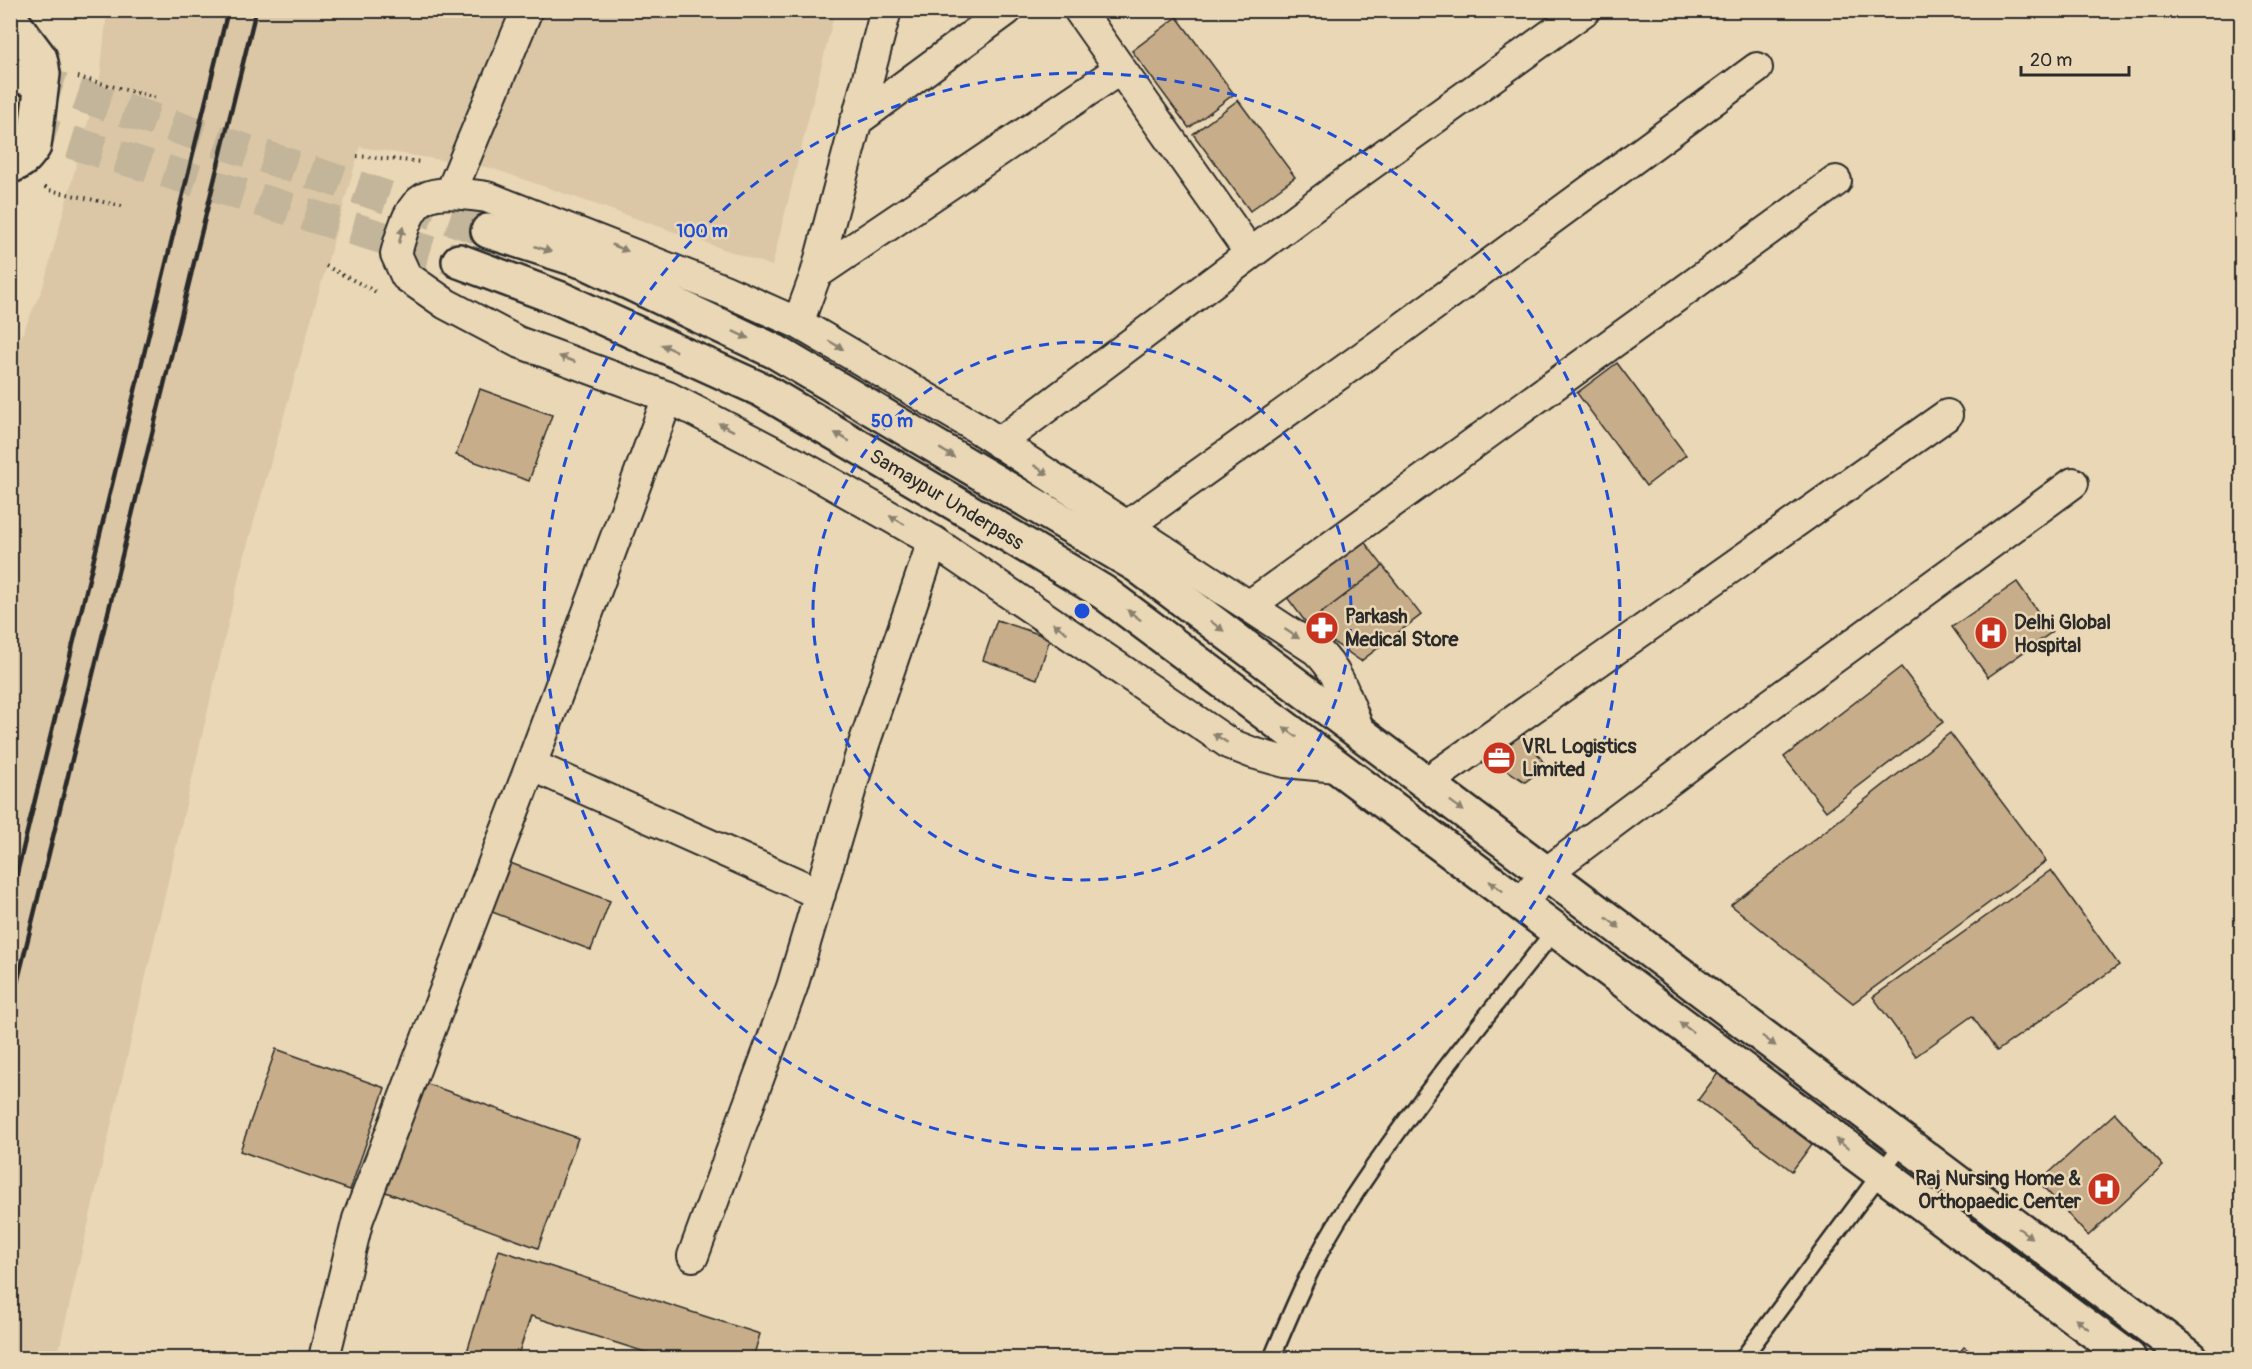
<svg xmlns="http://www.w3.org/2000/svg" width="2252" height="1369" font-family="Pangolin,sans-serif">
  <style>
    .built { fill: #dbc7a6 }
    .building { fill: #c7ad89; stroke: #2b2b2b; stroke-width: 1.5 }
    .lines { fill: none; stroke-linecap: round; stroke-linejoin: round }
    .secondary-tunnel { stroke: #c3b599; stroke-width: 33; stroke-dasharray: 33 16; stroke-linecap: butt }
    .lane-casing { stroke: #2b2b2b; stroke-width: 20 }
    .street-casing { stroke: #2b2b2b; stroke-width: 34 }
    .secondary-casing { stroke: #2b2b2b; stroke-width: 38 }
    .path { stroke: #2b2b2b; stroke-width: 4; stroke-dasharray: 1.5 4.5; stroke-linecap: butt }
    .lane { stroke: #e9d7b5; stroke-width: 15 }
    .street { stroke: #e9d7b5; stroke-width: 30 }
    .secondary { stroke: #e9d7b5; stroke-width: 33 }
    .rail { stroke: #2b2b2b; stroke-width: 4.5 }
    .oneway { fill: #8a8170 }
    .ring { fill: none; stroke: #1d4ed8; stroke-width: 3; stroke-dasharray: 10 8 }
    .labels { text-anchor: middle; stroke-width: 5; stroke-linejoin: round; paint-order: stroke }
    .street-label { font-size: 20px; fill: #2b2b2b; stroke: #e9d7b5 }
    .poi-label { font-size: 20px; font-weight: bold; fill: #2b2b2b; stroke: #e9d7b5; text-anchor: start }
    .centre { fill: #1d4ed8; stroke: #e9d7b5; stroke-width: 3 }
    .ring-label { font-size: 18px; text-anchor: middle; font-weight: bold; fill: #1d4ed8; stroke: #e9d7b5; stroke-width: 5; stroke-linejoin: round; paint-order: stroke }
  </style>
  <rect width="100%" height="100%" fill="#e9d7b5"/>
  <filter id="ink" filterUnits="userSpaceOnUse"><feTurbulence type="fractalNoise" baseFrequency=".0167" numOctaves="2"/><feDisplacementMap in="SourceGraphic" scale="12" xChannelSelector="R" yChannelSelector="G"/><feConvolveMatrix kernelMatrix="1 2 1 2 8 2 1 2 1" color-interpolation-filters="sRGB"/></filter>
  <g filter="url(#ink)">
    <!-- built -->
    <path class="built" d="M107,11h728l-63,255 -281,-98 -131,-21 -118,417 -185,794h-46v-999l32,-72 57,-209z"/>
    <!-- building -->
    <path class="building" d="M1177,17l57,77 -45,34 -57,-77z
      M1238,100l57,77 -45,34 -57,-77z
      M1617,363l69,92 -40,31 -69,-93z
      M480,389l72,26 -23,66 -73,-26z
      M1356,531l27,35 -76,58 -27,-36z
      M1383,566l38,49 -60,46 -54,-37z
      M2017,582l35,50 -64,45 -36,-50z
      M997,620l53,18 -13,41 -54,-19z
      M1901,667l42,55 -117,89 -42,-54z
      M1517,725l29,41 -21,16 -45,-30z
      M1950,733l96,128 -193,142 -122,-98z
      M505,861l105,40 -19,49 -104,-40z
      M2051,870l68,95 -122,86 -25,-35 -56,40 -43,-59z
      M276,1049l109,39 -35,102 -110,-39z
      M1727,1061l94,71 -29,39 -94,-71z
      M422,1082l156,56 -40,110 -155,-57z
      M2115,1113l48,53 -75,70 -49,-54z
      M499,1250l261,84 -7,24h-89l-133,-42 -14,42h-52z
      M1964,1347l16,11h-25z"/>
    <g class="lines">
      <!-- secondary-tunnel -->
      <path class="secondary-tunnel" d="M31,79l457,152
        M24,128l435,133"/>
      <!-- lane casing -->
      <g class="lane-casing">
        <path id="lane" d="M1272,1358c22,-53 45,-107 77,-155 62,-95 135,-184 206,-273
          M1743,1358l161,-216"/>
      </g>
      <!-- street casing -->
      <g class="street-casing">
        <path id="street" d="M1079,10l171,243
          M855,122l152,-112
          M451,192l76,-182
          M816,274l304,-205
          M798,323l18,-49 70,-264
          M999,443l339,-255 247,-178
          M1127,526l254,-182 376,-276
          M1249,606l587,-425
          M531,765l289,129
          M1337,767l-52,-5 -32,-9 -23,-9 -297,-203 -130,-74 -135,-70 -150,-55 -72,-38 -40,-28 -10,-22c16,-63 28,-66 91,-57l237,93 74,33 176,103 342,224c24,22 32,53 44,83
          M1426,783l521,-368
          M1521,904l25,-31 225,-169 302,-221
          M693,1256l99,-269 72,-243 69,-203
          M324,1358l34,-139 173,-454 137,-368"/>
      </g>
      <!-- secondary casing -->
      <g class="secondary-casing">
        <path id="secondary" d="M10,18l30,40 2,9 1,7 -9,72c-6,9 -12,17 -24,20
          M10,74l21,5
          M488,231l100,32 188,89 362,214 1053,792
          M459,261l102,38 201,91 220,129 121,73 1026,766"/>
      </g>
      <!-- path -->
      <path class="path" d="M78,77l78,21
        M357,156l65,6
        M45,187l4,3 77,17
        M326,266l50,26"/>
      <!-- lane -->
      <use href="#lane" class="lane"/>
      <!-- street -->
      <use href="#street" class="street"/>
      <!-- secondary -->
      <use href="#secondary" class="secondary"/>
      <!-- rail -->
      <path class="rail" d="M10,902l218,-892
        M10,1012l246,-1002"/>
    </g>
    <!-- one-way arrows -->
    <defs><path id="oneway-solid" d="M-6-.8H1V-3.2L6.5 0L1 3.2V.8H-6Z" transform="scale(1.5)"/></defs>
    <g class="oneway">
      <use href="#oneway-solid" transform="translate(401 235) rotate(-76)"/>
      <use href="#oneway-solid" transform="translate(620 248) rotate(22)"/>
      <use href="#oneway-solid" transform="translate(543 249) rotate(18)"/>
      <use href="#oneway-solid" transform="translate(741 335) rotate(25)"/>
      <use href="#oneway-solid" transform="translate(836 345) rotate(30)"/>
      <use href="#oneway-solid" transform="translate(669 348) rotate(-156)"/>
      <use href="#oneway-solid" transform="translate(567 359) rotate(-160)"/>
      <use href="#oneway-solid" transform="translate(726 427) rotate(-153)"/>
      <use href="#oneway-solid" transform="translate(842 437) rotate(-150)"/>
      <use href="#oneway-solid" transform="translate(947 453) rotate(31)"/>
      <use href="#oneway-solid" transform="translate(1041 470) rotate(33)"/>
      <use href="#oneway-solid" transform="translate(897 520) rotate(-150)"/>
      <use href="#oneway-solid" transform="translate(1134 615) rotate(-143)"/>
      <use href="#oneway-solid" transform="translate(1217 626) rotate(37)"/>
      <use href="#oneway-solid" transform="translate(1060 628) rotate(-145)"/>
      <use href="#oneway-solid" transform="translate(1292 634) rotate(33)"/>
      <use href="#oneway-solid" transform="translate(1290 732) rotate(-143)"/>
      <use href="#oneway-solid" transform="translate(1220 738) rotate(-148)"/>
      <use href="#oneway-solid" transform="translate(1457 806) rotate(37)"/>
      <use href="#oneway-solid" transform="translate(1496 886) rotate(-143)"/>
      <use href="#oneway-solid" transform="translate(1613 923) rotate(37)"/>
      <use href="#oneway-solid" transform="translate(1686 1027) rotate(-143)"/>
      <use href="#oneway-solid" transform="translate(1769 1041) rotate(37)"/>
      <use href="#oneway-solid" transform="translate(1842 1144) rotate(-143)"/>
      <use href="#oneway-solid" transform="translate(2025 1233) rotate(37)"/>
      <use href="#oneway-solid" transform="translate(2082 1324) rotate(-143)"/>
    </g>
  </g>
  <!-- distance rings -->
  <g class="ring">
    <circle cx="1082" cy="611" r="269"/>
    <circle cx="1082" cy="611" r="538"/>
  </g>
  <!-- icons -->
  <defs>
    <g id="pharmacy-disc" transform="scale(1.725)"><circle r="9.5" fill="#c8321e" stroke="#e9d7b5"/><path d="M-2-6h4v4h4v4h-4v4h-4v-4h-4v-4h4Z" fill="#fff"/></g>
    <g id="hospital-disc" transform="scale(1.725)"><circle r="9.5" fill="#c8321e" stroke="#e9d7b5"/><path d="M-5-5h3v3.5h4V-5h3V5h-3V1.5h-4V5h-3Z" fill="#fff"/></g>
    <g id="office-disc" transform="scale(1.725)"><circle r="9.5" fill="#c8321e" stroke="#e9d7b5"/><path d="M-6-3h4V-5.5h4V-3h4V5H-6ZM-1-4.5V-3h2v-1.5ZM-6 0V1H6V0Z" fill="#fff"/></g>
  </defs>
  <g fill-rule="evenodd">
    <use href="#pharmacy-disc" x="1322" y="628"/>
    <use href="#hospital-disc" x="1991" y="633"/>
    <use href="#office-disc" x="1499" y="758"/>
    <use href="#hospital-disc" x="2104" y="1189"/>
  </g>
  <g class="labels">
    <!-- street labels -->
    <g class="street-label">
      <text transform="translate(947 499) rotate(31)" y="7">Samaypur Underpass</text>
    </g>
    <!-- poi labels -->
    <g class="poi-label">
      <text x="1345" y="623">Parkash<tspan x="1345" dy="23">Medical Store</tspan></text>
      <text x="2014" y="629">Delhi Global<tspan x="2014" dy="23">Hospital</tspan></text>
      <text x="1522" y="753">VRL Logistics<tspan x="1522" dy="23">Limited</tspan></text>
      <text x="2081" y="1185" text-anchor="end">Raj Nursing Home &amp;<tspan x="2081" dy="23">Orthopaedic Center</tspan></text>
    </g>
  </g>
  <circle cx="1082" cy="611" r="9" class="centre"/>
  <g class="ring-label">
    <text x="702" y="237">100 m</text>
    <text x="892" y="427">50 m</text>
  </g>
  <!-- margin -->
  <rect width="2252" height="1369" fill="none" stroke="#e9d7b5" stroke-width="36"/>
  <rect x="18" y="18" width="2216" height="1333" fill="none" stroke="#2b2b2b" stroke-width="2" filter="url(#ink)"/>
  <!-- scale -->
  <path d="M2021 66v9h108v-9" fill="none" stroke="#2b2b2b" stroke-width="3"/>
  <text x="2030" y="66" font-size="18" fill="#2b2b2b" stroke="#e9d7b5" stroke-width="4.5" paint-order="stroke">20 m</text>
</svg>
